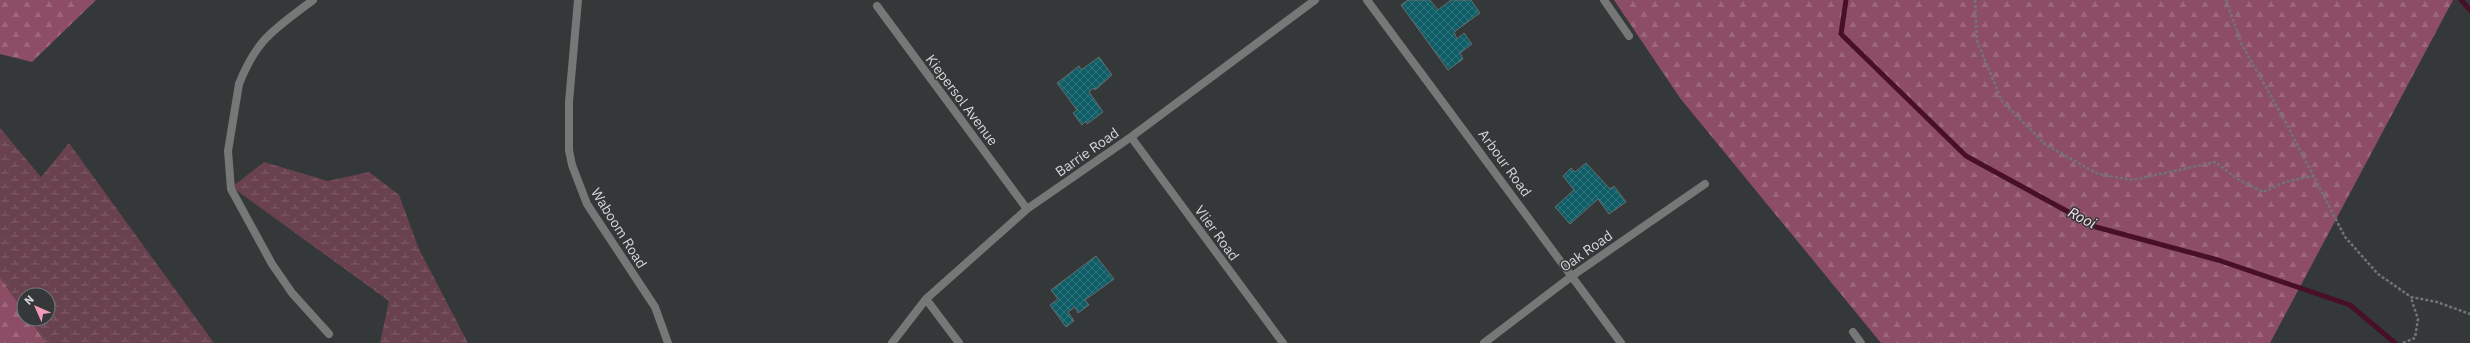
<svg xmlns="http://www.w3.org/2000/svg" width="2470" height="343" font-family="'IBM Plex Sans',sans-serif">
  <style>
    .forest { fill: url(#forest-firs) }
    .wetland { fill: url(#wetland-marsh) }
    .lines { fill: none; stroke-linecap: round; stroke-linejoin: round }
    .stream { stroke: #480f28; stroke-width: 5 }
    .building { fill: url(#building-cross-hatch); stroke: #686c6c }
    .path { stroke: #717475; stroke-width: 2.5; stroke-dasharray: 3 2; stroke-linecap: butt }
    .service { stroke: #767878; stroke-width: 8 }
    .minor { stroke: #767878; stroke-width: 8 }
    .labels { text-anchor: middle; stroke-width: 3; stroke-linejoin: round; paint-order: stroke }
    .street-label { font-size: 14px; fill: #d5d7d8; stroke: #343839 }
    .water-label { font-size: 15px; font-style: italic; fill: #f3dee4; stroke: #343839 }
  </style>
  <defs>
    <pattern id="forest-firs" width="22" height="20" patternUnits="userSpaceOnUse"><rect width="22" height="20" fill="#8d4e65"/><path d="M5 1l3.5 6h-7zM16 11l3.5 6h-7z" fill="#9c677a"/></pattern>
    <pattern id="wetland-marsh" width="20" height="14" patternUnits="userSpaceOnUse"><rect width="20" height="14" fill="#69414f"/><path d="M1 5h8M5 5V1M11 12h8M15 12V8" fill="none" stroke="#7e5c68"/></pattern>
    <pattern id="building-cross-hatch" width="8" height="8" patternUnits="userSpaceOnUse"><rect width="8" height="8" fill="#0f5e67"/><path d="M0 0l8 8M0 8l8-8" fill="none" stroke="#31747c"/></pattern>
  </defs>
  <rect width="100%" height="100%" fill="#343839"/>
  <!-- forest -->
  <path class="forest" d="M0,0h96l-64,62 -32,-8z
    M1614,0h839l-183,343h-389l-201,-245z
    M0,276l24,33v10h8l18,24h-50z"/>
  <!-- wetland -->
  <path class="wetland" d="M0,128l41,49 28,-34 145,200h-168l-17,-24h19v-24h-24v17l-24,-34z
    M264,162l64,19 41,-9 30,23 20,54 49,94h-88l9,-42 -157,-114z"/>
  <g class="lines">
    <!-- stream -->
    <path class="stream" d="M1846,0l-5,34 125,122 130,71 122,33 132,45 45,38
      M2461,0l9,10"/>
  </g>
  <!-- building -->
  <path class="building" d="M1408,0h22l8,10 13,-10h20l9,13 -26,19 3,7 7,-6 8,11 -12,9 3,6 -15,11 -47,-65z
    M1099,57l13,18 -17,15 -1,-2 -5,4 14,20 -16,12 -1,-3 -4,4 -9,-12 4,-3 -20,-27 22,-17 2,4z
    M1586,163l24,26 4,-3 12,16 -17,12 -11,-15 -28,25 -15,-17 19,-17 -11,-14 8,-8 4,4z
    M1096,256l18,23 -29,21 4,5 -11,8 -3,-6 -7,5 6,9 -8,6 -16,-22 8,-6 -7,-9z"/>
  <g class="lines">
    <!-- path -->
    <path class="path" d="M1975,0l2,41 25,60 44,44 52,29 35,6 82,-18 21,16 27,14 22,-10 28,-6
      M2226,0l15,43 44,78 60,116 33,37 33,23 26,5 33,12
      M2403,343l12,-5 3,-19 -7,-21"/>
    <!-- service -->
    <path class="service" d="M239,84l-11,67 3,38 41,75 20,29 37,41"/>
    <!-- minor -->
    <path class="minor" d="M578,0l-9,102v48l3,15 15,39 68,103 13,36
      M1367,0l254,343
      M1604,0l25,36
      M877,6l150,203
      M239,84c18,-46 36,-55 74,-84
      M1131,137l152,206
      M926,299l33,44
      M1853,332l8,11
      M892,343l34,-44 101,-90 104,-72 184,-137
      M1484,343l88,-67 133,-92"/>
  </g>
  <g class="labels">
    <!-- street labels -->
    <g class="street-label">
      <text transform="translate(962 100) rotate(53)" y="5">Kiepersol Avenue</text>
      <text transform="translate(1087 152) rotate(-35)" y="5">Barrie Road</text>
      <text transform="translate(1505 163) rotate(54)" y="5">Arbour Road</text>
      <text transform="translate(619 228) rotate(58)" y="5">Waboom Road</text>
      <text transform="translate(1217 233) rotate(54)" y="5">Vlier Road</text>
      <text transform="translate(1586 251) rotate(-35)" y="5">Oak Road</text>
    </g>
    <!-- water labels -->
    <g class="water-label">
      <text transform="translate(2082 218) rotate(27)" y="5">Rooi</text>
    </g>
  </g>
  <!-- north arrow -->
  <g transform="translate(36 307) rotate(315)"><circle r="19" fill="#343839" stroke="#747879"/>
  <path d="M0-3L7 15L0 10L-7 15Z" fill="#f09ab7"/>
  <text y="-6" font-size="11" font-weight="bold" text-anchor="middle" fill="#d5d7d8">N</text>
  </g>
</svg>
